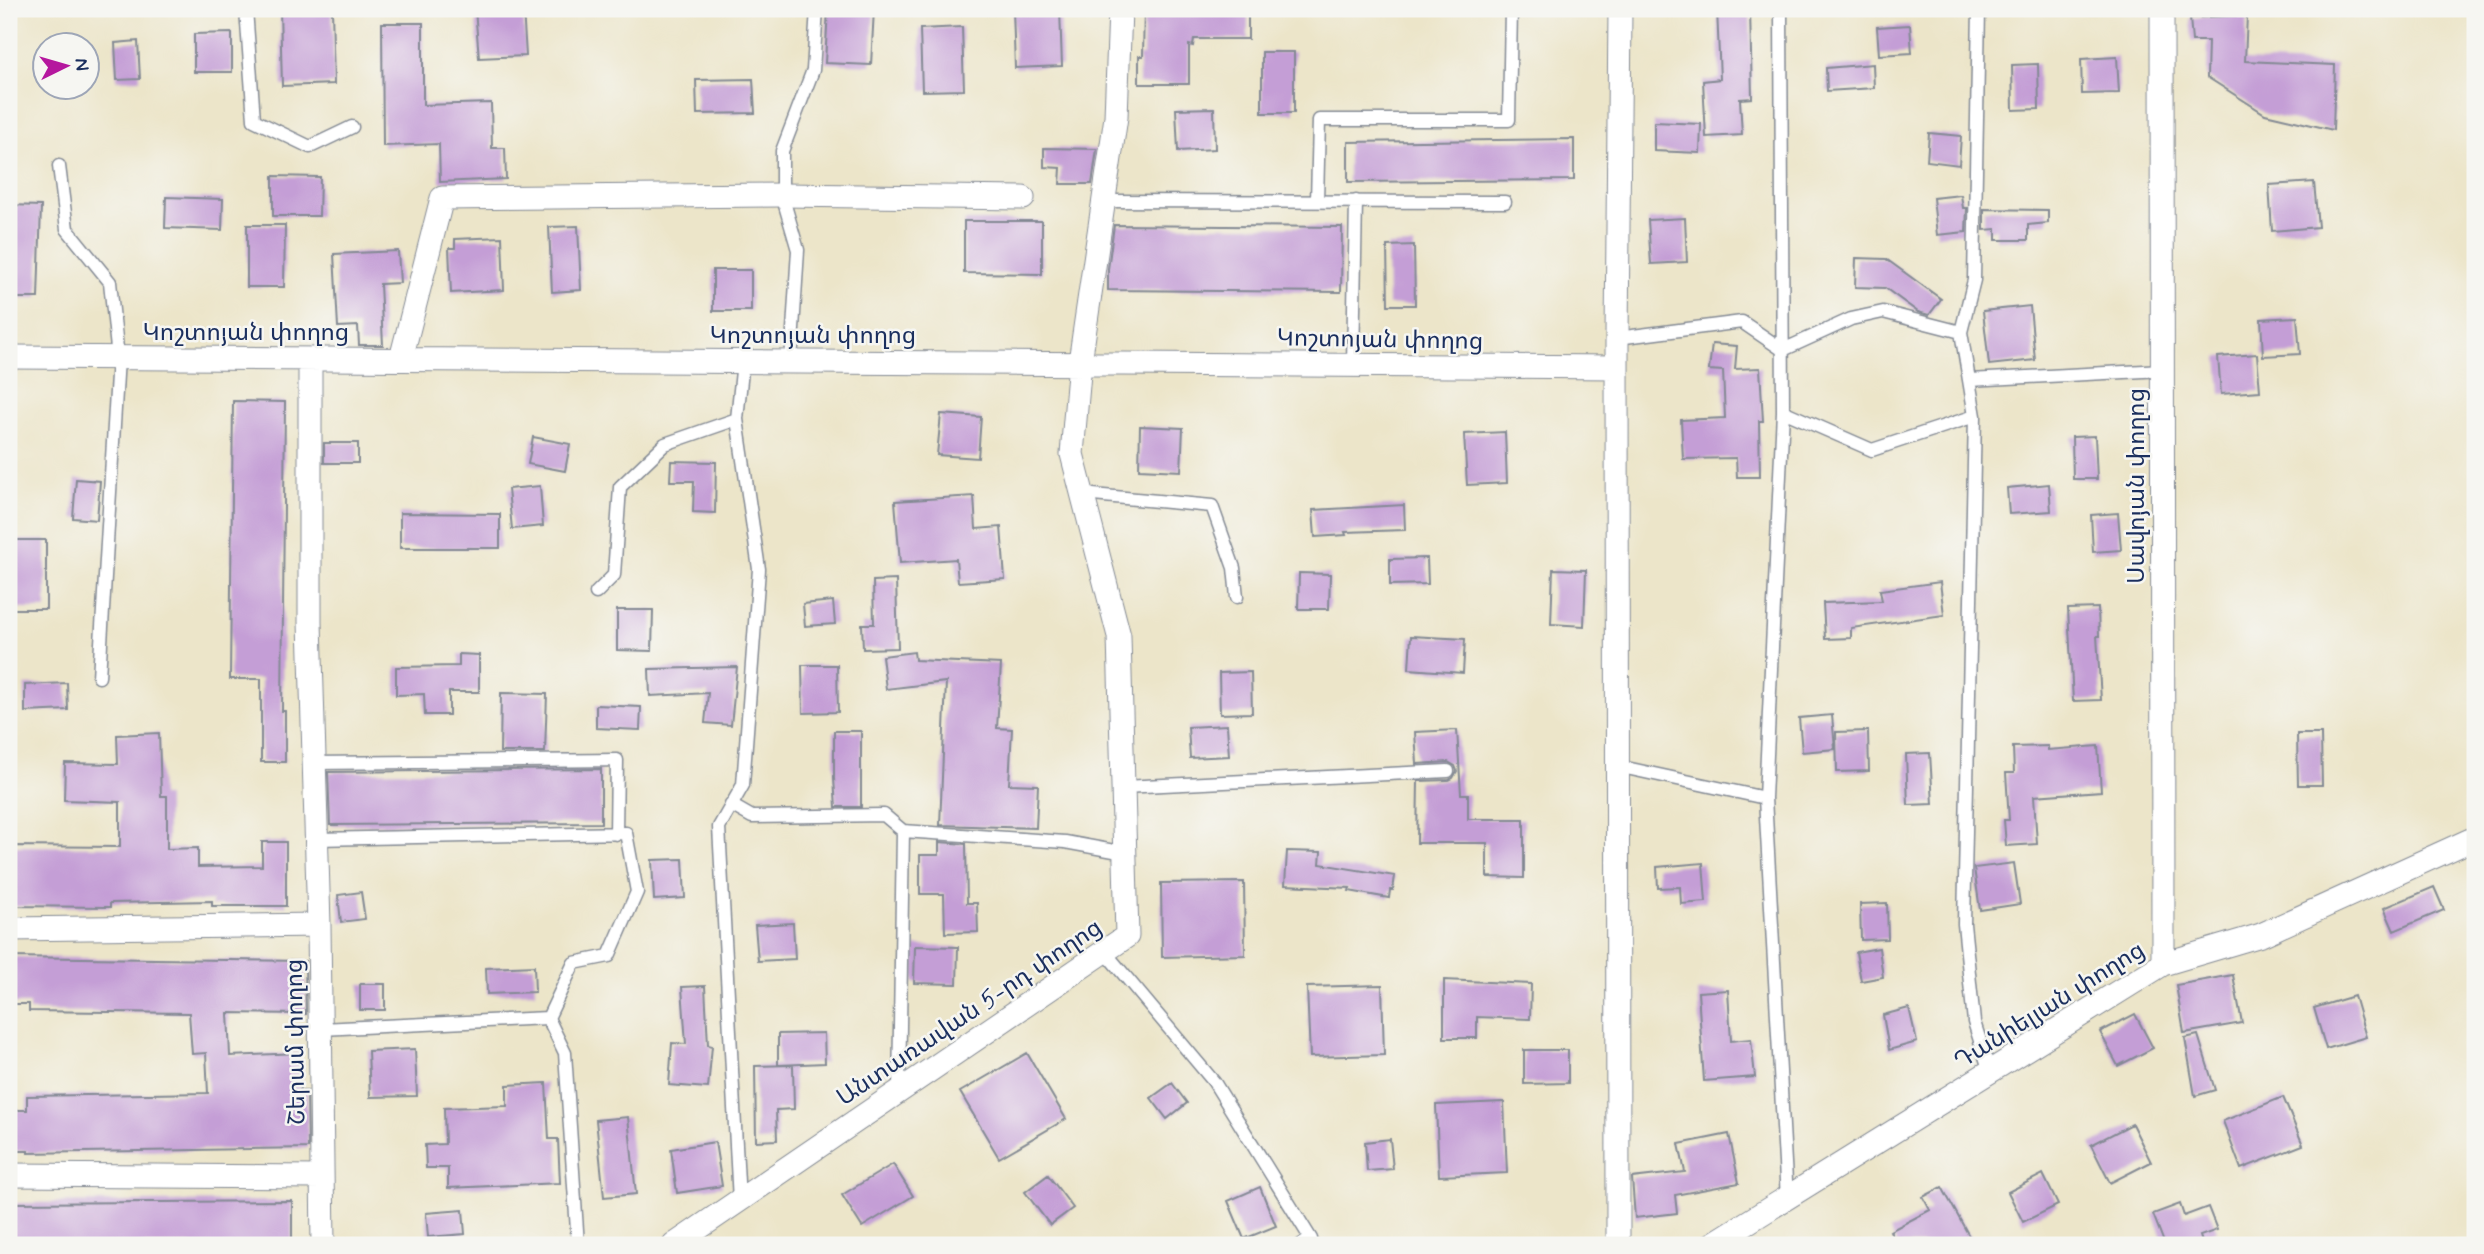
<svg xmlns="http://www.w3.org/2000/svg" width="2484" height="1254" font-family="Mynerve,'Noto Sans Armenian',sans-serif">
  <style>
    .building { fill: #c49ed6 }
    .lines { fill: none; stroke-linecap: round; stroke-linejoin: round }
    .lane-casing { stroke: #848a94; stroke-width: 15 }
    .street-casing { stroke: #848a94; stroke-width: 25 }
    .lane { stroke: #fff; stroke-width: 12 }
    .street { stroke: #fff; stroke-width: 23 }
    .labels { text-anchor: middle; stroke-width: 5; stroke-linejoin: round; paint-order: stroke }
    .street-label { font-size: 24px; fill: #1b2f5e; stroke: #f6f6f2 }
  </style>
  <rect width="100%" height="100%" fill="#f6f6f2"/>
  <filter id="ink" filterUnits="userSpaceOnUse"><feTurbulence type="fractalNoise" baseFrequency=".0143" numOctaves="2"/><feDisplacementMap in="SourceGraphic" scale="14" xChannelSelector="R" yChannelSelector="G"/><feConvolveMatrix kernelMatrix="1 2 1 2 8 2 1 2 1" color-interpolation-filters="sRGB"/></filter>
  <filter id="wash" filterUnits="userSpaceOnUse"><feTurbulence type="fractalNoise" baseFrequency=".00686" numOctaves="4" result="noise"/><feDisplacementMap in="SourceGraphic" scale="28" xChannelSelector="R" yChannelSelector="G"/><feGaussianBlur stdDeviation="1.57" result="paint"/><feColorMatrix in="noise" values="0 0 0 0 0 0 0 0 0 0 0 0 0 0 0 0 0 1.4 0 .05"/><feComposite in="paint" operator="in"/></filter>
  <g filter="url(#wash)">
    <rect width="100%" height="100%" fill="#ece5c9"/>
    <g id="blocks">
      <!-- building -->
      <path class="building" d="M280,9h52l2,75 -52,2z
        M475,9h48l3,47 -47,2z
        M828,9h46l-3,56 -46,-2z
        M1013,9h47l2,57 -47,2z
        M1144,9h104v30h-54l-1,7 -4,-1v39h-50v-28h4z
        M1717,9h33l2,89 -12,1 2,36 -36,2 -3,-56 17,-2z
        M2247,15l-2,46 90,4 -2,65 -68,-16 -58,-37 1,-36h-16l-2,-23z
        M382,23h41v82l68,-2 1,45h13l1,31 -66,3 -1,-38 -56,2z
        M1910,25l2,28 -33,2 -2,-28z
        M962,27l2,63 -42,1 -2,-62z
        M232,33v39h-38v-38z
        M138,41l2,38 -23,1 -2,-37z
        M1262,52h32v61h-32z
        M2117,57l2,36 -37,1 -1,-35z
        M1873,64l1,24 -47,3 -1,-23z
        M2038,64l1,45 -26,1 -1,-45z
        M753,79l2,34 -58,1 -1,-34z
        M1214,108l1,41 -37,2 -2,-42z
        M1654,122l47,2 -1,29 -46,-2z
        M1929,133l32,3 -2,29 -32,-4z
        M1574,139v41l-226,2v-40z
        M1044,148l53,1 -5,35h-32l1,-16 -17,-1z
        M273,176l47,1 -1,39h-46z
        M2314,182l4,45 -46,4 -3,-46z
        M1961,195l2,13h4l-1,24 -29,3 -4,-37z
        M166,197l57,2 -1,31 -57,-2z
        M9,205l32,1 -3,92h-29z
        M1984,209l64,1v13l-20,2v15h-32v-11l-12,1z
        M1685,218l2,44 -36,2 -3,-44z
        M964,221h78v53l-78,-1z
        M247,225h38l-1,62h-37z
        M1114,225l228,2 -1,65 -233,-2v-21z
        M578,226l3,64 -29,2 -3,-65z
        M502,237l2,53 -53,3 -2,-45h6v-9z
        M1414,245l1,60h-27l-1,-59z
        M398,251l2,32 -20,1 3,61h-24l-1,-19 -20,1 -4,-73z
        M1856,258l30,1 55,40 -12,16 -11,-3 -33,-24 -30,-1z
        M713,270h38v41h-38z
        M2030,306l5,54 -46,5 -6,-54z
        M2297,317l3,37 -37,2 -2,-37z
        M1712,344l25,2 -2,23 25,-1 3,53h-4l1,56h-23l-1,-19 -53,1 -2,-39 44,-2 -2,-47 -14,-1z
        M2257,354l3,37 -39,3 -3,-37z
        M233,401l52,1 -3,309h3v51h-24v-83h-31z
        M941,414l40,3 -3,41 -41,-3z
        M1140,426l43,2 -2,43 -42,-2z
        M1505,432l2,51 -40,2 -3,-51z
        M2095,436l2,43h-24l-1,-42z
        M533,437l37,7 -5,27 -37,-7z
        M324,443h34v20h-34z
        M671,461l45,1 -1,51 -22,-1 1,-31h-24z
        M76,479l24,2 -3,39 -24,-2z
        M2049,484l2,27 -42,3 -2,-26z
        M540,486l3,40 -31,3 -4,-40z
        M974,496l2,33 25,-2 4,52 -47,3 -2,-23 -56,4 -5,-62z
        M1404,505l1,25 -60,2 1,3 -31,2 -2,-27z
        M400,513l100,1v34h-100z
        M2118,513l3,37 -28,2 -2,-37z
        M9,540h37v69h-37z
        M1427,558l1,26 -38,1v-26z
        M1553,569l33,1 -2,56 -33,-2z
        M1299,573l31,1 -1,35h-31z
        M896,580l2,68 -35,1 -1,-25h12l-1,-43z
        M1940,582l4,33 -93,13v10l-26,1 -2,-36 59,-2 -2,-11z
        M833,601l2,23 -30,2 -2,-22z
        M2098,608l1,28h-2l4,64 -28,1 -5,-92z
        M617,610h36l-1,41 -35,-1z
        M1411,636l54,3 -2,34 -54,-4z
        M914,652l1,8 86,4 -4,64 15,1 -3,55 29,1 -2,43 -96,-3 6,-143 -60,7 -4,-33z
        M459,654l20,1v37h-30v23h-24l-1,-21 -28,1v-28l63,-1z
        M802,665h35l1,47 -35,1z
        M737,667l-6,58 -26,-2 3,-30 -58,3 -1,-27z
        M1251,672l1,41 -32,1 -1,-41z
        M67,683l1,27 -43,2v-27z
        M501,693l46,1 -2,58h-45z
        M596,705l45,2 -1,23 -44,-2z
        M1832,715l3,34 -33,3 -3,-34z
        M1227,725l2,31 -39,2 -2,-31z
        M1457,730l4,64h7v25h56v59l-37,-1v-34h-70l1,-62 31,-1 4,-2 4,-7 -2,-5 -7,-4 -31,2 -2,-32z
        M834,731h27v76h-25l-2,-29z
        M1868,731l1,40 -32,1 -1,-40z
        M159,733l2,63h6v53l31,-1v19l64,-1v-24h24v64h-74v-5l-102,2v4l-101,-1v-60l111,1v-45l-56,-2 1,-37 53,1 -1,-29z
        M2297,734h24l1,51h-24z
        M2048,746v4l50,-4 3,45 -67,5 3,48 -31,2 -2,-26h5l-3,-47h8l-1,-26z
        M1930,753l3,51 -25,1 -2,-51z
        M601,769v54l-271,2 -2,-53z
        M939,842l27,2 1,59h10l1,29 -33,1 -1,-39h-24v-39h19z
        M1287,851l34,1 -1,12 75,12 -2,14h-3l-1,8 -40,-7 1,-3 -65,-3z
        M683,859l2,39 -31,2 -2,-40z
        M1703,863l3,39 -25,2 -1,-17 -22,1 -1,-21z
        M2014,863l6,41 -40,6 -6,-42z
        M1244,882l1,73 -83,2 -1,-74z
        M2434,887l10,23 -50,21 -10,-23z
        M361,892l4,27 -24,3 -3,-27z
        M1887,903l1,36 -27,1 -1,-36z
        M793,923l2,36 -37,2 -3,-36z
        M915,946l43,1 -1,37 -43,-1z
        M1879,948l4,29 -22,4 -5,-29z
        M9,957l296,4 1,53 -78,-1 2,43 69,-3 1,38h7l1,57 -280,5v-2h-19v-41h18v-14l181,-3 -2,-40 -14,1 -3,-41 -160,-2v-7h-20z
        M534,966l1,26 -48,2 -1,-26z
        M2233,975l9,48 -58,10 -8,-48z
        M1444,980l87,4 -1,35 -53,-2v21h-33z
        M360,984h25v26h-25z
        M1382,985l2,70 -74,2 -3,-70z
        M705,986l3,59 4,1 -4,42 -39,-3 3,-42 14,1 -4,-57z
        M1728,990l3,51 20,-2 4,38 -51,4 -6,-89z
        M2354,996l12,41 -40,12 -12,-41z
        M1909,1008l8,34 -28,8 -6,-35z
        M2135,1014l18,34 -35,18 -18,-34z
        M824,1033l1,30 -47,2v-31z
        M2198,1035l17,55 -20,6 -10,-58z
        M415,1049l2,47 -47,1 -2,-46z
        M1524,1050h44v33l-44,1z
        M1027,1053l39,66 -67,39 -39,-66z
        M793,1065l1,44 -18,1 1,30 -21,1 -1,-75z
        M546,1083l3,56h9l2,44 -112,5v-20h-22l-1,-23 20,-1 -1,-36 63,-2v-21z
        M1172,1083l15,20 -20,16 -16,-21z
        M2283,1097l20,48 -62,24 -18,-48z
        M1504,1102l3,71 -68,3 -3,-71z
        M628,1117l8,77 -32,3 -8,-77z
        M2132,1124l19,38 -41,21 -19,-38z
        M1729,1134l10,49 -64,12 2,18 -42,5 -3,-40 53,-6 -6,-28z
        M1390,1139l3,30 -26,2 -2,-29z
        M715,1142l7,44 -45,7 -6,-44z
        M893,1164l20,32 -51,31 -20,-32z
        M2043,1174l15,31 -35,17 -15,-30z
        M1048,1175l25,33 -23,17 -25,-33z
        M1260,1187l16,39 -32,13 -16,-38z
        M1942,1187l32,58h-77l-7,-14 40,-21 -7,-13z
        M292,1201v44h-283v-42z
        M2180,1204l4,12 24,-9 9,23 -17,6 3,9h-38l-12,-31z
        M463,1210l2,24 -37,3 -2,-24z"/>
    </g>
  </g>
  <g filter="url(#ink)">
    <use href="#blocks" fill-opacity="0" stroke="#848a94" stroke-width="2"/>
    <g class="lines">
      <!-- lane casing -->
      <g class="lane-casing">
        <path id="lane" d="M246,9l8,111 56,27 42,-20
          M1781,9l2,402 -18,387 22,401
          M1979,9l-5,271 -13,52 14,84 -11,508 10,98 16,50
          M59,166l8,63 43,53 8,76 -19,319
          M1104,201l401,1
          M1317,201l2,-81h190l2,-111
          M1617,338l125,-16 41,28 68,-31 32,-7 78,20
          M791,361l7,-111 -16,-55v-44l31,-81 4,-61
          M1353,364l3,-163
          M1969,380l194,-10
          M1783,411l89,39 103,-34
          M1082,494l130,12 22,62 3,29
          M596,593l18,-18 6,-88 45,-43 72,-25
          M314,763l303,-3 -1,74
          M1617,766l148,32
          M1123,787l325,-16
          M731,805l21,12 132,-2 19,16 162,11 60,11
          M316,839l310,-6 11,59 -28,64 -35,7 -26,55 17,35 13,192
          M1105,952l109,130 97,157 -10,6
          M321,1029l227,-11
          M899,1091l4,-260
          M739,1201l-20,-374 24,-42 16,-216 -22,-150 6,-58"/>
      </g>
      <!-- street casing -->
      <g class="street-casing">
        <path id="street" d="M2162,9l1,955
          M9,357l1608,10
          M310,359v263l9,303 4,320
          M401,359l41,-161 340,-3 241,3
          M9,929l310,-4
          M9,1175l313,2
          M674,1245l453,-309 -8,-300 -47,-182 8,-92 36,-245 4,-108
          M1618,1245l-1,-907 3,-329
          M1711,1245l452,-281 98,-29 214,-97"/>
      </g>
      <!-- lane -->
      <use href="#lane" class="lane"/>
      <!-- street -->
      <use href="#street" class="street"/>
    </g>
  </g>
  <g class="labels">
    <!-- street labels -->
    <g class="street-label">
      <text x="246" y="340">Կոշտոյան փողոց</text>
      <text x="813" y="343">Կոշտոյան փողոց</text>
      <text transform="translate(1380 339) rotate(1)" y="8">Կոշտոյան փողոց</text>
      <text transform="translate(2136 486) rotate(-90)" y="8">Սավոյան փողոց</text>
      <text transform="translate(2049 1005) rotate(-32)" y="8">Դանիելյան փողոց</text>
      <text transform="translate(969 1012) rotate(-34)" y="8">Անտառավան 5-րդ փողոց</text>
      <text transform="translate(295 1042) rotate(-91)" y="8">Շերամ փողոց</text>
    </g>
  </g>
  <!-- margin -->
  <rect width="2484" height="1254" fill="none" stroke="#f6f6f2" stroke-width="35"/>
  <!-- north arrow -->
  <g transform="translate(66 66) rotate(85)"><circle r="33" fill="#f6f6f2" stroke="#9ea6b7" stroke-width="2"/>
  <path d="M0-5L12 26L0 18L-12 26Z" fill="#b5179e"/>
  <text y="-10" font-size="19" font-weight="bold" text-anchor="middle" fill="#1b2f5e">N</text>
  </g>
</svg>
